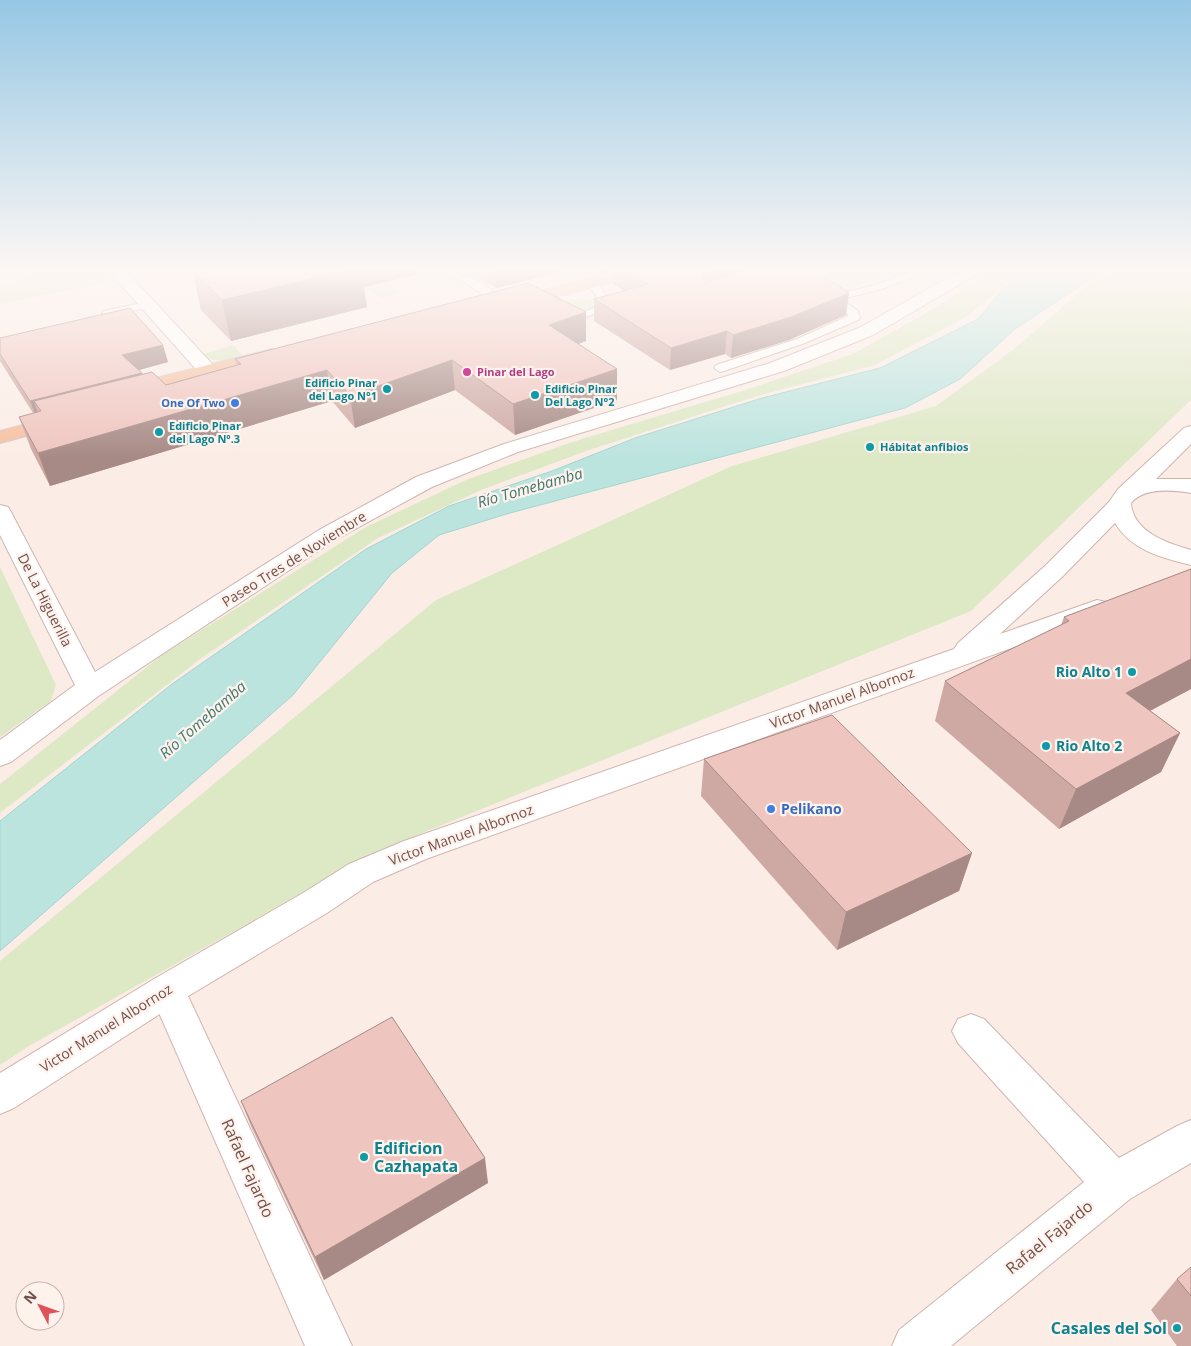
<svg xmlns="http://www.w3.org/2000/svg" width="1191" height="1346" font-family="'Open Sans',sans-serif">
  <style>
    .green { fill: #dde8c5 }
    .water { fill: #bce4df; stroke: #a2d5cf }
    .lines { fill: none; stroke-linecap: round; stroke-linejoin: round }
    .lane-casing { stroke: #ceb5b0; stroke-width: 2 }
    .street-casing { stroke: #ceb5b0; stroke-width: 2 }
    .secondary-casing { stroke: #d1b3ad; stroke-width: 2 }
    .primary-casing { stroke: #d5cac9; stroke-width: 2 }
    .lane { fill: #fff; fill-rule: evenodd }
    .street { fill: #fff; fill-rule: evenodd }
    .secondary { fill: #fff; fill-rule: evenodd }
    .primary { fill: #f6c0a2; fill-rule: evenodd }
    .wall { fill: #cea9a4 }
    .shaded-wall { fill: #a78a86 }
    .building { fill: #efc5bf; stroke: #a78a86 }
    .hotel-dot { fill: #d1479c; stroke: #fef2ec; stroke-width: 2 }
    .culture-dot { fill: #0f9aa8; stroke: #fef2ec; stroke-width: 2 }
    .shop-dot { fill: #3f7fe0; stroke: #fef2ec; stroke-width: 2 }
    .labels { text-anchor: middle; stroke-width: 4.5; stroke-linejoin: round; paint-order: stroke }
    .far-hotel-label { font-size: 11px; font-weight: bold; fill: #b23c85; stroke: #fef2ec; text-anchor: start }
    .far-culture-label { font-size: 11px; font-weight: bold; fill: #0d838f; stroke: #fef2ec; text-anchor: start }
    .far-shop-label { font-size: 11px; font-weight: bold; fill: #366cbe; stroke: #fef2ec; text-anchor: end }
    .street-label { font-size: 14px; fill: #73504c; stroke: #fef2ec }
    .culture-label { font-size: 14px; font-weight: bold; fill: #0d838f; stroke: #fef2ec; text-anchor: end }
    .shop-label { font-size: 14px; font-weight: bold; fill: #366cbe; stroke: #fef2ec; text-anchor: start }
    .water-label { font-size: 15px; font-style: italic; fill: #417872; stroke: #fef2ec }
    .near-culture-label { font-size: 16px; font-weight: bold; fill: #0d838f; stroke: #fef2ec; text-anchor: start }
    .near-street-label { font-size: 16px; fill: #73504c; stroke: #fef2ec }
  </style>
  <rect width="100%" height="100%" fill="#fbede6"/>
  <!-- green -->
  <path class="green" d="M38,269h61l10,13 -109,22v-15z
    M365,269l36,23 -19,6 -38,-24z
    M846,269h61l-59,19 -28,-11z
    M995,269h31l-60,48 -91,48 -118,31 -168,54 -108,40 -103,48 -175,119 -203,156v-29l162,-129 204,-128 100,-47 106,-38 173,-52 108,-36 70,-39z
    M1129,269h62v131l-220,211 -598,242 -344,193 -29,19v-104l436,-361 296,-134 204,-60 78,-57 79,-68z
    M575,299l18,2 3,7 -24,5 -9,-4 2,-8z
    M234,345l8,11c-15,4 -27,9 -39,-2z
    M0,567l56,118 -5,16 -51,36z"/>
  <!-- water -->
  <path class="water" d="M1030,269h76l-91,60 -55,50 -55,29 -395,105 -71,22 -47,38 -99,122 -293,256v-130l172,-137 194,-135 83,-43 103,-35 83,-33 127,-40 118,-30 98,-49 24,-29z"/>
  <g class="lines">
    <!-- lane casing -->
    <g class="lane-casing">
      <path id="lane" d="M431,269c23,0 54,11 70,29l-5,3 -4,-1 -32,-20z
        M919,269h15l-55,21 -38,9 17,12 2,7 -2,2 -53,23 -81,28 -4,1 -6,-4 2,-3 81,-26 51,-23v-2l-24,-16 -1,-2 1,-2 9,1 39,-9z
        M591,280l4,1 18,22 1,2 -1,2 -32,12 -22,-1 -2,-2 2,-2 25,-2 19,-8 -17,-21z
        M146,302l4,1 1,2 -1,2 -42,9 -6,-3 2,-2z"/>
    </g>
    <!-- street casing -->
    <g class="street-casing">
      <path id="street" d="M0,269h11l-5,5 -6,2z
        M107,269h17l91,98 2,4 -2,4 -7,2 -7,-2z
        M963,269h20l-2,3 -108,63 -89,36 -266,81 -86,35 -97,53 -235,155 -89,67 -11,4v-26l75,-55 -75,-150v-30l8,2 3,5 84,160 224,-142 97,-53 88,-33 266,-81 91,-36z
        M167,974l13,5 172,367h-47l-156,-356 5,-11z
        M971,1014l13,5 135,139 58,-32 14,-6v43l-61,36 -179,147h-59l7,-16 185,-148 -126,-139 -6,-12 6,-12z"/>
    </g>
    <!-- secondary casing -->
    <g class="secondary-casing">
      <path id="secondary" d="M1191,426v18l-35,35h35v14c-18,-3 -47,-6 -60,10 2,29 36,40 60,47v15c-29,-7 -60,-15 -76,-42l-52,53 -63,58 97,-34 9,2 4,6 -4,6 -680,245 -53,23 -46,31 -147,88 -166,107 -14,6v-41l154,-94 149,-86 46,-29 55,-23 550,-192 4,-6 87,-77 64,-64 9,-13 66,-61z"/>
    </g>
    <!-- primary casing -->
    <g class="primary-casing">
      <path id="primary" d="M626,269h28l-2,3 -138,36 -6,-1 -3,-4 3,-4z
        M272,349l7,2 2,4 -2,4 -152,38 -7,-2 -3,-4 3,-4z
        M61,415l7,2 3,4 -3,4 -68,18v-12z"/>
    </g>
    <!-- lane -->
    <use href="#lane" class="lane"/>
    <!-- street -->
    <use href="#street" class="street"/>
    <!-- secondary -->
    <use href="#secondary" class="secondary"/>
    <!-- primary -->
    <use href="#primary" class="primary"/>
  </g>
  <!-- wall -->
  <path class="wall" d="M194,269h225v5l-55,13 3,20 -136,34 -30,-31 -9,-40z
    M464,269h109l-77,19z
    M588,269h214l44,46 -57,25 -58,18 -6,-4 -55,16 -76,-49v-22l30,-8 -11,-7v-14l-16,5z
    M0,338l168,24 -29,8 4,4 23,11 71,-20 -2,-6 351,-18 -8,3 39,25v31l-102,35 -60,-45 -100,38 -23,-27 -282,85 -19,-37 -12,-32 14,-4 -33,-52z
    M1191,569v120l-41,22 30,22 -19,39 -102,57 -124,-108 10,-40 116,-56 3,-8z
    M704,759l268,94 -13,38 -122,59 -136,-154z
    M241,1101l247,82 -164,97 -73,-154z
    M1191,1267v79h-14l-26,-36 26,-31z"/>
  <!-- shaded-wall -->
  <path class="shaded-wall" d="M344,269h75v5l-55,13 3,20 -136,34 -9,-41z
    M495,269h78l-77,19z
    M597,269h16v1l-16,5z
    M717,269h70l-85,25v-17l2,-4z
    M849,293l-3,22 -57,25 -58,18 2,-23z
    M586,312v29l-36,14 -1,-30z
    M727,331l-2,23 -55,16 1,-22z
    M163,345l5,17 -40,11 -6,-18z
    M452,360l3,30 -100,38 -5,-32z
    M617,369v31l-102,35 -2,-31z
    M327,370l5,31 -282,85 -12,-33z
    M142,373l6,18 -107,20 -7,-10 6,18h-3l-7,-18z
    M1191,659v30l-81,43 16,-39z
    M1180,733l-19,39 -102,57 17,-40z
    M972,853l-13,38 -122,59 9,-38z
    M485,1158l3,25 -164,97 -9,-23z"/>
  <!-- building -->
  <path class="building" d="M194,269h159l-131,31 -30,-30z
    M624,269h93l-13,4 -2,4 7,4 43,-12h50l36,16 11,8 -58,24 -58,18 -6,-4 -56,17 -77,-49 54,-15z
    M528,283l58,29 -37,13 68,44 -104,35 -61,-44 -102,36 -23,-26 -289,83 -19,-36 22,-6 -7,-10 118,-29 14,13 75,-21 -6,-5z
    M130,308l33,37 -41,10 20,18 -112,28 -30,-47v-16z
    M1191,569v90l-65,34 54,40 -104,56 -131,-108 124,-60 -5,-4z
    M832,715l140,138 -126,59 -142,-153z
    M392,1017l93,141 -170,99 -74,-156z
    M1191,1267v29l-14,-17z"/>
  <!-- sky -->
  <linearGradient id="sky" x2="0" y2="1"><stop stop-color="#96c7e4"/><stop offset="0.59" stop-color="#fdf7f4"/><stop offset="1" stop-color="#fdf7f4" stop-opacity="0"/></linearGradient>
  <rect width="1191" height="458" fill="url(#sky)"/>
  <!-- markers -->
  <circle class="hotel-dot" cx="467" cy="372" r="5"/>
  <g class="culture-dot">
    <circle cx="387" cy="389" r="5"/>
    <circle cx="535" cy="395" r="5"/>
    <circle cx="159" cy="432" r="5"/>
    <circle cx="870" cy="447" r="5"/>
    <circle cx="1132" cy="672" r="5"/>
    <circle cx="1046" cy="746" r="5"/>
    <circle cx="364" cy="1157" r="5"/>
    <circle cx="1177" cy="1328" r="5"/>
  </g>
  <g class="shop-dot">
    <circle cx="235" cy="403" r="5"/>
    <circle cx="771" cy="809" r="5"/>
  </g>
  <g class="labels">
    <!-- far-hotel labels -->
    <g class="far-hotel-label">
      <text x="477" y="376">Pinar del Lago</text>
    </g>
    <!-- far-culture labels -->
    <g class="far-culture-label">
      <text x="377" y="387" text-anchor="end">Edificio Pinar<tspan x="377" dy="13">del Lago N°1</tspan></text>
      <text x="545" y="393">Edificio Pinar<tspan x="545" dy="13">Del Lago N°2</tspan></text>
      <text x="169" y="430">Edificio Pinar<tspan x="169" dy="13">del Lago Nº.3</tspan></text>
      <text x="880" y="451">Hábitat anfibios</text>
    </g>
    <!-- far-shop labels -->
    <g class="far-shop-label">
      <text x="225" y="407">One Of Two</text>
    </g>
    <!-- street labels -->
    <g class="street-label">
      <text transform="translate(294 559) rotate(-32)" y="5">Paseo Tres de Noviembre</text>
      <text transform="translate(45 600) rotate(63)" y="5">De La Higuerilla</text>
      <text transform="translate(842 698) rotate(-20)" y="5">Victor Manuel Albornoz</text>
      <text transform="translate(461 835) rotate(-20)" y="5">Victor Manuel Albornoz</text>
      <text transform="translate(106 1028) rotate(-32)" y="5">Victor Manuel Albornoz</text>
    </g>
    <!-- culture labels -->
    <g class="culture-label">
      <text x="1122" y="677">Rio Alto 1</text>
      <text x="1056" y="751" text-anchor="start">Rio Alto 2</text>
    </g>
    <!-- shop labels -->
    <g class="shop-label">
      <text x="781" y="814">Pelikano</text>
    </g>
    <!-- water labels -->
    <g class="water-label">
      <text transform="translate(530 488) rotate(-16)" y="5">Río Tomebamba</text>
      <text transform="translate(203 720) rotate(-41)" y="5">Río Tomebamba</text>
    </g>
    <!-- near-culture labels -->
    <g class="near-culture-label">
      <text x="374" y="1154">Edificion<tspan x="374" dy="18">Cazhapata</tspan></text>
      <text x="1167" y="1334" text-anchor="end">Casales del Sol</text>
    </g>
    <!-- near-street labels -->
    <g class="near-street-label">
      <text transform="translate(248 1168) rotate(66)" y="6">Rafael Fajardo</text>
      <text transform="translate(1049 1237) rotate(-39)" y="6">Rafael Fajardo</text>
    </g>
  </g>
  <!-- north arrow -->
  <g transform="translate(40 1306) rotate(311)"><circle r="24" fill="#fef2ec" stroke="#c6b1ac"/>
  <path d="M0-4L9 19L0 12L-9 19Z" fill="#de5259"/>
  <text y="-8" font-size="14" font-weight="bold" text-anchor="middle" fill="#73504c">N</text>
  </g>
</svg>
